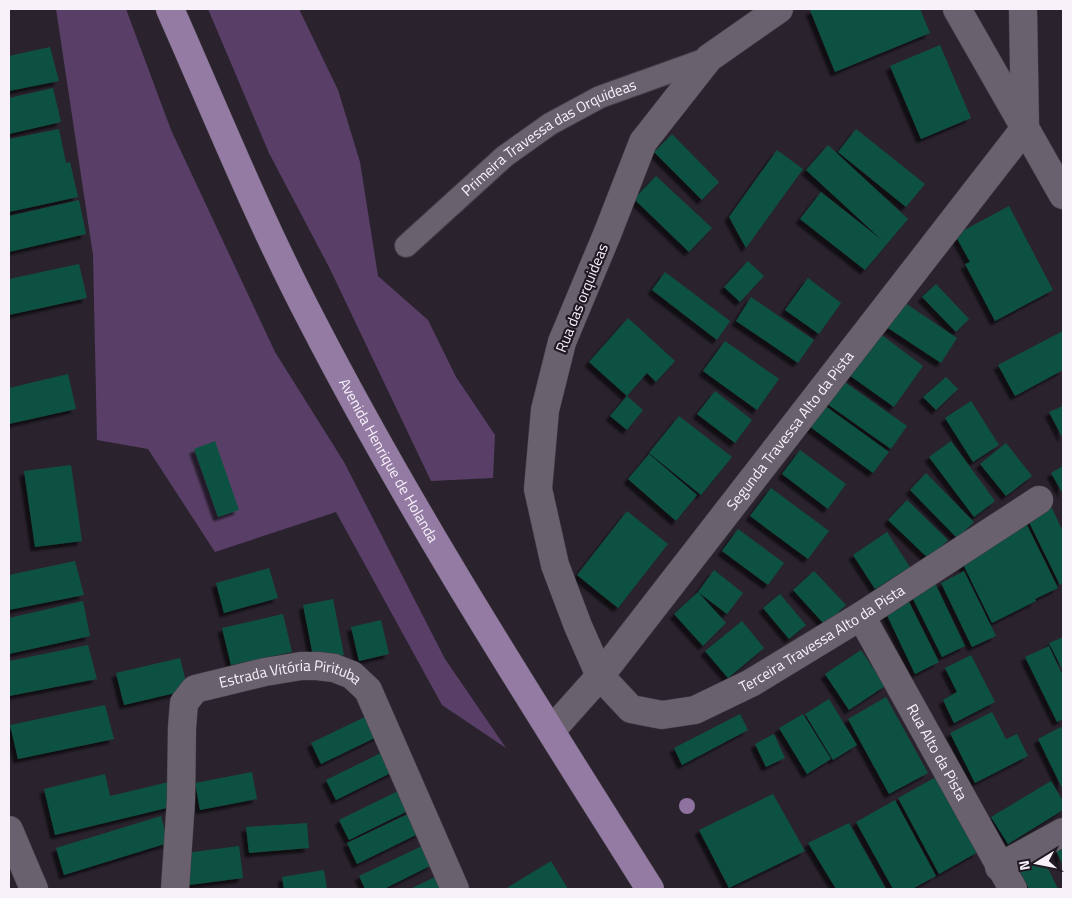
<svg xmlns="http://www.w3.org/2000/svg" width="1072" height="898" font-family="'Titillium Web',sans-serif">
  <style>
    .green { fill: #593f67 }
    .building { fill: #115142; filter: url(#shadow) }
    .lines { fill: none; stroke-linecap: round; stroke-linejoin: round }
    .service-casing { stroke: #443f48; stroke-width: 24 }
    .minor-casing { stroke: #443f48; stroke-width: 29 }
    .secondary-casing { stroke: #443f48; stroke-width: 29 }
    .primary-casing { stroke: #443f48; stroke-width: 29 }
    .service { stroke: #69616e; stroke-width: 22 }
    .minor { stroke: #69616e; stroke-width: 28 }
    .secondary { stroke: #69616e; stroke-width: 28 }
    .primary { stroke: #947ba3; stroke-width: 28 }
    .tree { fill: #8f72a0 }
    .labels { text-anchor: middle; stroke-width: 4.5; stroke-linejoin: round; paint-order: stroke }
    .street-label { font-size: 15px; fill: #f7f2fa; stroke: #201924 }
  </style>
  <defs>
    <filter id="shadow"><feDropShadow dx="-4.5" dy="4.5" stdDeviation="1" flood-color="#0009"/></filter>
  </defs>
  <rect width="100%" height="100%" fill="#2a232e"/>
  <!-- green -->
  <path class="green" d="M56,9h70l45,121 104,222 69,110 101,197 61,89 -64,-43 -106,-193 -121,40 -67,-103 -51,-9 -4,-185z
    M208,9h91l39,81 22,72 18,114 50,44 28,57 39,58 -2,43 -62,3 -101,-212 -61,-116z"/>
  <!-- building -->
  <path class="building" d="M814,9h106l10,24 -95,39 -25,-62z
    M940,45l31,73 -50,21 -31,-73z
    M50,47l9,34 -50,10v-35z
    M53,88l8,34 -52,12v-36z
    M59,129l7,34 4,-1 8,35 -69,15v-73z
    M856,129l69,55 -19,23 -68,-55z
    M672,134l47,48 -17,18 -48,-48z
    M828,145l80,74 -43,51 -65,-51 21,-27 62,49 -77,-71z
    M777,150l26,19 -57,79 -17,-31z
    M656,176l56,52 -23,24 -55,-53z
    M79,200l7,34 -77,18v-36z
    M1009,206l44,84 -58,31 -30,-57 5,-2 -15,-27z
    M748,261l16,15 -24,26 -16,-15z
    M79,264l8,34 -78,17v-36z
    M665,272l65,49 -13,19 -65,-50z
    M808,278l33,25 -22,31 -34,-24z
    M936,284l33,35 -13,13 -34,-35z
    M751,297l63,43 -16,23 -62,-42z
    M905,303l52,35 -16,25 -53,-35z
    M628,318l47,43 -19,21 -9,-9 -20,23 -38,-34z
    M1063,331v39l-48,26 -17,-31z
    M879,333l44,33 -29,41 -45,-32z
    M725,341l54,38 -22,31 -54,-39z
    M68,374l8,35 -67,15v-36z
    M946,377l12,12 -22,21 -13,-13z
    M839,378l68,48 -16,23 -68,-48z
    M715,391l37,29 -17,23 -38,-29z
    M627,396l16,14 -16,20 -17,-14z
    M971,401l28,44 -26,17 -28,-44z
    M824,405l65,47 -16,21 -64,-47z
    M1063,406v30l-1,1 -13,-25z
    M679,416l53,41 -31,38 -52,-42z
    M215,441l24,69 -21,7 -24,-68z
    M951,441l44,60 -21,16 -45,-60z
    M1006,443l26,33 -26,20 -26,-32z
    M800,450l46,34 -18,25 -46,-35z
    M649,454l48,41 -21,26 -48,-42z
    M71,465l11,76 -47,6 -11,-76z
    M1063,466v28l-12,-21z
    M926,473l48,49 -17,16 -47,-48z
    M771,488l58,43 -21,28 -58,-43z
    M907,500l41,40 -19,19 -41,-39z
    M1052,508l11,24v51l-3,2 -32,-65z
    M627,511l41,33 -50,64 -41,-33z
    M1026,523l32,65 -23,11 1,2 -44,22 -32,-65z
    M738,529l46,34 -16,22 -46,-34z
    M887,532l23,35 -35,22 -22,-34z
    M75,561l9,34 -75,15v-35z
    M269,568l9,30 -54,15 -8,-30z
    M714,570l29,23 -16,21 -29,-22z
    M814,571l32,34 -21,20 -32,-35z
    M964,571l32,65 -24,11 -31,-64z
    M934,581l31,65 -23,11 -32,-64z
    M698,592l28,31 -23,23 -29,-32z
    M780,594l26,31 -17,14 -26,-31z
    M907,598l32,64 -24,12 -31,-65z
    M333,599l11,56 -30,6 -11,-56z
    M83,601l7,35 -81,18v-36z
    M283,614l9,38 -61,13 -9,-37z
    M381,620l8,34 -30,7 -8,-34z
    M742,621l22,27 -36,30 -23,-27z
    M1063,637v34l-14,-28z
    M88,645l9,34 -88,17v-35z
    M1049,646l14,30v43l-6,3 -32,-65z
    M861,650l24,36 -36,24 -24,-36z
    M971,655l24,47 -41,21 -11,-23 14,-8 -12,-24z
    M180,658l8,32 -64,15 -8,-32z
    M886,697l42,76 -39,21 -41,-75z
    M829,699l28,46 -24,15 -28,-46z
    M105,705l9,34 -96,20 -8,-34z
    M375,712l10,21 -64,31 -10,-21z
    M992,712l14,27 11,-5 11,22 -53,27 -25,-50z
    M740,714l8,16 -66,35 -8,-17z
    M803,714l28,45 -24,15 -28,-46z
    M1061,727l2,4v59l-25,-51z
    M774,734l11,24 -19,9 -11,-23z
    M389,749l10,20 -63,31 -10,-20z
    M252,772l5,27 -57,11 -5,-27z
    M105,774l5,22 59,-14 6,24 -120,29 -11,-46z
    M936,777l42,75 -39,22 -41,-76z
    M1051,781l12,20v9l-55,34 -17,-27z
    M402,789l10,20 -63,31 -10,-20z
    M773,794l32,57 -76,37 -30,-58z
    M895,800l41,76 -24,13h-19l-37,-67z
    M410,813l10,20 -63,31 -10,-21z
    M161,816l7,27 -104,32 -8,-27z
    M307,823l2,25 -60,5 -3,-26z
    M849,823l37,66h-50l-28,-46z
    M1063,842v23l-9,-18z
    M239,846l4,32 -54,7 -3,-32z
    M422,846l10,19 -48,24h-19l-6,-13z
    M1042,856l16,33h-29l-10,-20z
    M551,861l17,28h-63z
    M324,870l3,19h-43l-2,-12z
    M437,876l7,13h-34z"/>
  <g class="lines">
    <!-- service casing -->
    <g class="service-casing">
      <g id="service">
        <path id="s1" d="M406,246l99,-90 45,-32 50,-27 109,-39"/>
      </g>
    </g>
    <!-- minor casing -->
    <g class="minor-casing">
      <g id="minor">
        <path id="s2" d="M779,9l-70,49 -66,84 -35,90 -46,110 -17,68 -7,79 17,76 23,61 22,50 31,33 31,6 33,-5 56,-27 110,-67 178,-116"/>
        <path d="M1025,128l38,67"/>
        <path id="s3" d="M861,616l152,273"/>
        <path d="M9,830l25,59"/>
        <path d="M999,867l64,-35"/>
        <path id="s4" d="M175,889l6,-89 1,-72 2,-25 11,-14 70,-17 36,-6h16l17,2 18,7 16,15 87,199"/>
      </g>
    </g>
    <!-- secondary casing -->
    <g class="secondary-casing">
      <g id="secondary">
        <path d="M957,9l68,119"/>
        <path d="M1023,9l2,117"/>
        <path id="s5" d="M551,731l49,-55 425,-548"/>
      </g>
    </g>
    <!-- primary casing -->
    <g class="primary-casing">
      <g id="primary">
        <path id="s6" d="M170,9c46,104 89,211 142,312 101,196 221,382 338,568"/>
      </g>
    </g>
    <!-- service -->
    <use href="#service" class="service"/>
    <!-- minor -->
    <use href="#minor" class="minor"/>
    <!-- secondary -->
    <use href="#secondary" class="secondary"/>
    <!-- primary -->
    <use href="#primary" class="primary"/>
  </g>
  <!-- trees -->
  <circle class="tree" cx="687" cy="806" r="8"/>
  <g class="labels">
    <!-- street labels -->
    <g class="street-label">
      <text dy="5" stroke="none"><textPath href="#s1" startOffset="181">Primeira Travessa das Orquideas</textPath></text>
      <text transform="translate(582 298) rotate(-68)" y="5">Rua das orquideas</text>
      <text dy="5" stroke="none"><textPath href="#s5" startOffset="384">Segunda Travessa Alto da Pista</textPath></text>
      <text dy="5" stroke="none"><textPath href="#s6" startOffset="502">Avenida Henrique de Holanda</textPath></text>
      <text dy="5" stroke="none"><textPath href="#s2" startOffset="1011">Terceira Travessa Alto da Pista</textPath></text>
      <text dy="5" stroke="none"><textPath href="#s4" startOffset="302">Estrada Vitória Pirituba</textPath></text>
      <text dy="5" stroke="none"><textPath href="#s3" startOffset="156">Rua Alto da Pista</textPath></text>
    </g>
  </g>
  <!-- border -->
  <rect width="1072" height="898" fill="none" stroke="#f7f2fa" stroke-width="20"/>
  <!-- north arrow -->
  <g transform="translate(1037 863) rotate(260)" stroke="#201924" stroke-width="4" paint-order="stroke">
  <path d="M0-4L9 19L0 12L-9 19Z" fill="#f7f2fa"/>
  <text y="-8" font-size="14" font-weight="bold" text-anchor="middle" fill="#f7f2fa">N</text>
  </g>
</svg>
